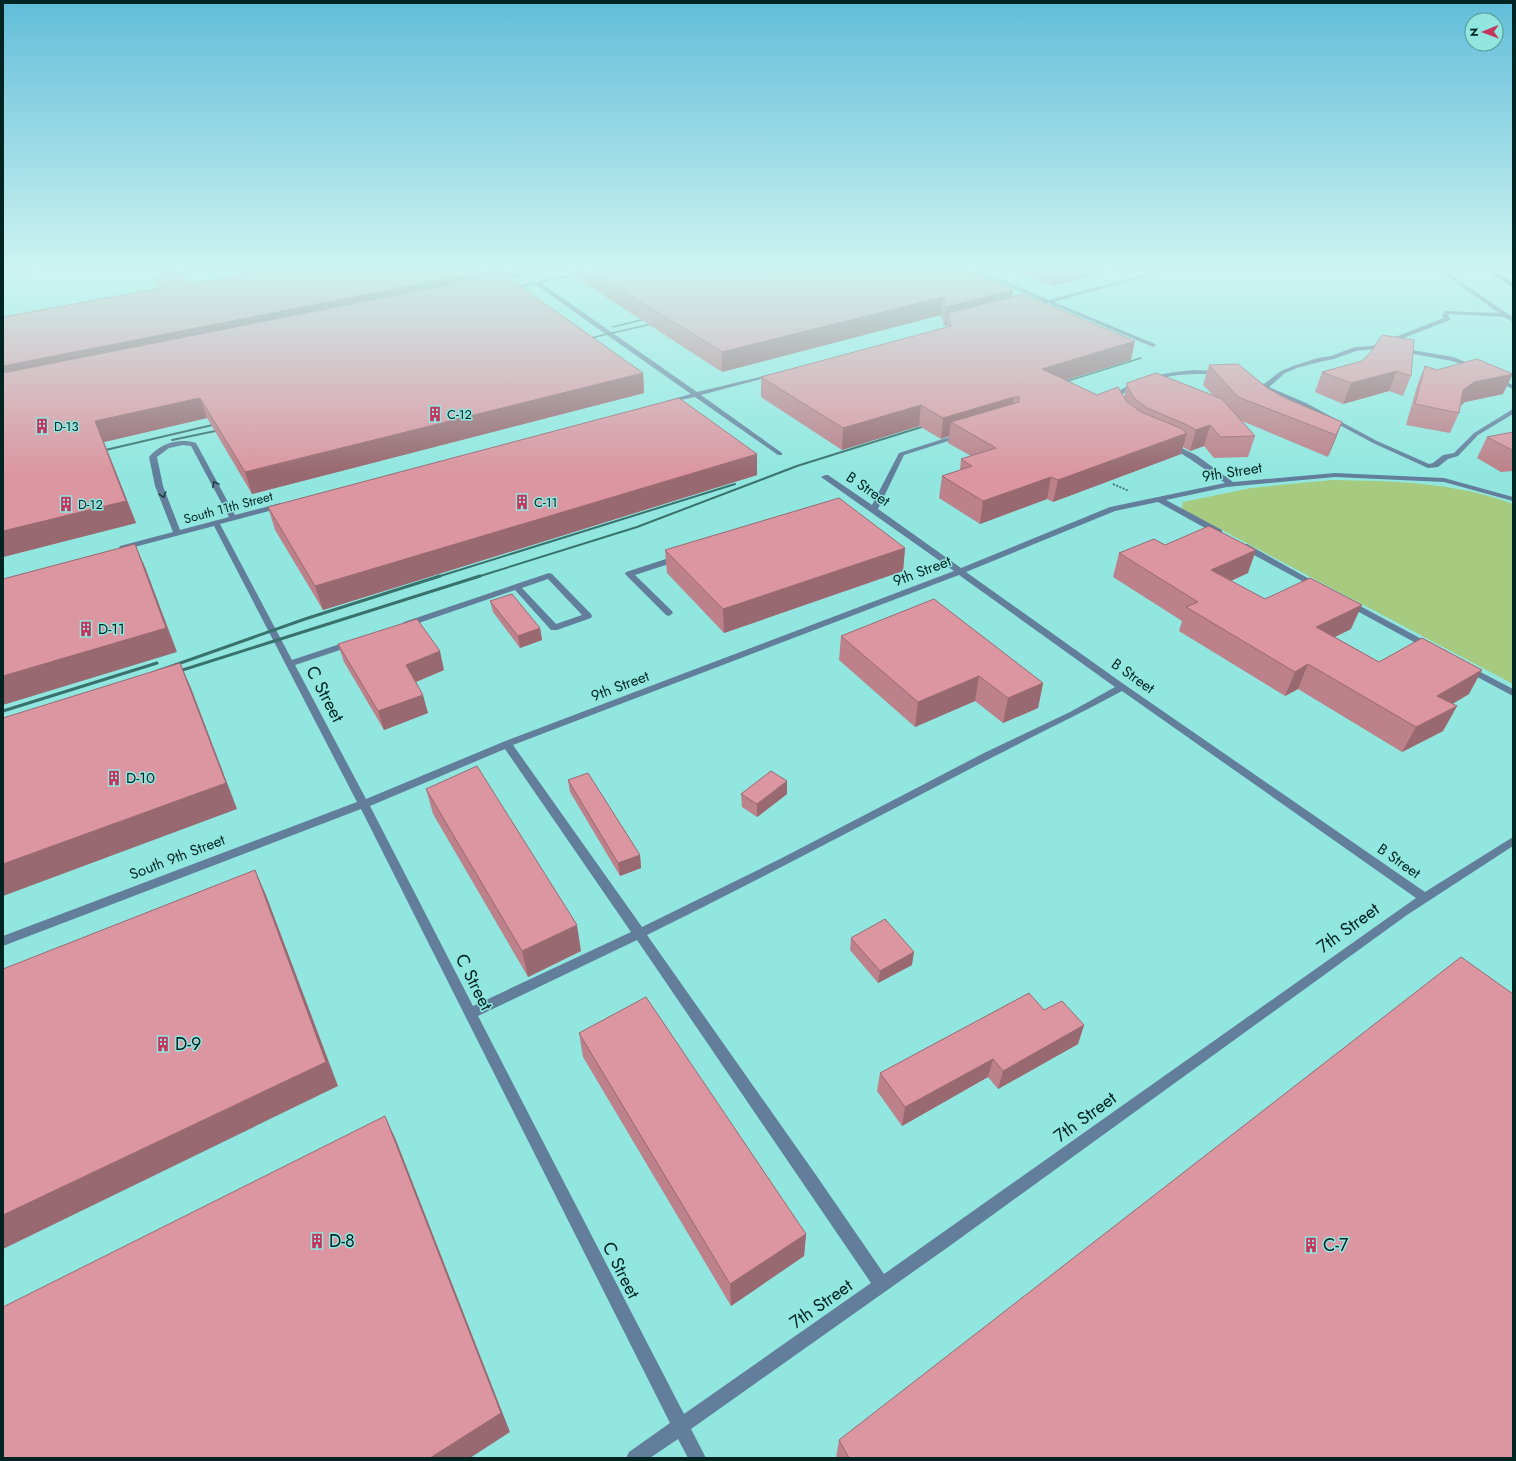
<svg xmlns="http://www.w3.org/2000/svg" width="1516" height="1461" font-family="Jost,sans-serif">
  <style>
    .green { fill: #a7ca81 }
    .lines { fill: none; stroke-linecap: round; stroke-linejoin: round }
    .path-far1 { stroke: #427d79; stroke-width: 1.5; stroke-dasharray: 1.5 1; stroke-linecap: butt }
    .path { stroke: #427d79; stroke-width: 2; stroke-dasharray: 2 1.5; stroke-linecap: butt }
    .minor { fill: #627e9a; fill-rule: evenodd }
    .major { fill: #07355b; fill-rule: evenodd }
    .rail-far2 { stroke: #39716d; stroke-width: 1.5 }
    .rail-far1 { stroke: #39716d; stroke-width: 2 }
    .rail { stroke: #39716d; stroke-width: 3 }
    .wall { fill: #bc818a }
    .shaded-wall { fill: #996971 }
    .building { fill: #db96a1; stroke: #996971 }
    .oneway { stroke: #1d3f46 }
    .labels { text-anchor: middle; stroke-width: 3; stroke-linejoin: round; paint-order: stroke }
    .far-poi-label { font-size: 13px; fill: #002422; stroke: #91e7e0; text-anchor: start }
    .far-street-label { font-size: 13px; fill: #002422; stroke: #91e7e0 }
    .street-label { font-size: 15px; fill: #002422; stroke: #91e7e0 }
    .poi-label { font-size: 15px; fill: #002422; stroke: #91e7e0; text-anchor: start }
    .near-street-label { font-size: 18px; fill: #002422; stroke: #91e7e0 }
    .near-poi-label { font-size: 18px; fill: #002422; stroke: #91e7e0; text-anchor: start }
  </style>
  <rect width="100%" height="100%" fill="#91e7e0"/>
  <!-- green -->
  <path class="green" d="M1332,480c61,1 123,2 181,24v180l-331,-175 1,-7 68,-14z"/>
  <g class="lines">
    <!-- path-far1 -->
    <path class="path-far1" d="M3,269l8,-2"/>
    <!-- path -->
    <path class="path" d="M1113,484l16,7"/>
    <!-- minor -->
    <path class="minor" d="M604,267h11l-74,16 156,109 79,-19v2l-75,20 81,58v2h-4l-83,-58 -29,6v-2l25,-7 -155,-109 -29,6 -3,-2z
      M964,267h7l78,33 122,-33h9l-126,35 101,42 1,1 -3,2 -105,-44 -19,4v-2l14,-4z
      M1434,267h6l68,47 5,3v5l-9,-5 -55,-3 -1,2 3,3 -1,1 -75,29 -19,2 -22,8 -15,3 -22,6 -12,5 -16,14 37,16 71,38 52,23 4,-1 10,-8 11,-2 20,-20 39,-24v5l-35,21 -20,21 -10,3 -10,8 -10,1 -55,-25 -71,-38 -51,-23 3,-2 10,4 17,-13 12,-5 25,-8 13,-2 24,-9 17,-1 72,-28 -2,-2 3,-5 54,2z
      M1399,348l54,9 25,10 -3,2 -23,-8 -55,-10 -1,-1z
      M1194,370l25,1 3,2 -3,2c-34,-3 -67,1 -97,19l-2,10 -5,-1 2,-11c24,-15 49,-20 77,-22z
      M1494,378h4l15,7v4l-19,-9z
      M962,433l2,1v2l-60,19 -26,54 83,59 149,-61 115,-24 -35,-24 -21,-13 -1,-1 3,-2 25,12 37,27 102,-9 109,5 69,19v4l-69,-19 -109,-5 -108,10 -61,13 56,30v4h-6l-58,-32 -43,9 -149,61 159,113 300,207 88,-55v9l-106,69 -456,330 -260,184 15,29h-18l-10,-19 -28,19h-24l3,-6 41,-29 -309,-614 -358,137v-10l354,-134 -143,-276 -91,24 -4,-2 1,-2 53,-14 -18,-46 -6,-29c12,-14 30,-19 47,-14l39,72 46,-12 4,2 -1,2 -64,17 72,136 57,-19h6l2,2 -2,2 -60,20 71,134 137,-57 451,-171 -133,-94 4,-2h3l44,30 27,-52zM183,445l8,1 38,71 -49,13 -17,-44 -6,-29 12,-9zM959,575l156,112 -45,25 -86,41 -204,106 -138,68 -129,-182zM1122,691l294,207 -532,376 -68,-99 -169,-240c115,-57 229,-117 342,-176 44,-23 89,-44 133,-68zM505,749l126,183 -158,74 -103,-200zM637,940l234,343 -187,131 -206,-398z
      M1241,544h6l75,42 -4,3 -3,-1 -74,-40z
      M675,556h6l1,2 -1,2 -46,15 37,36 1,2 -4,3 -3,-1 -41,-41 1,-2z
      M549,573l3,1 39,40 1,2 -1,2 -34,12h-6l-36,-40 -105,36 -3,1 -4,-3 1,-2zM548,579l34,36 -26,9 -34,-36z
      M1349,600l82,44 2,2 -2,2h-6l-79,-43 -1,-2z
      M1469,666l44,23v7l-47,-25 -2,-2 2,-2z"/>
    <!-- major -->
    <path class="major" d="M1482,267h6l25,16v4z"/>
    <!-- rail-far2 -->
    <path class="rail-far2" d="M3,276l50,-9
      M613,327l40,-10
      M582,340l78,-18
      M1058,384l83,-26"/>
    <!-- rail-far1 -->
    <path class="rail-far1" d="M172,440l53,-11
      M97,452l124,-29
      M437,577l298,-93
      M477,577l160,-50 160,-61 134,-42"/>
    <!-- rail -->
    <path class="rail" d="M155,672l150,-53 135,-43
      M173,673l307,-97
      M3,711l154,-48"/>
  </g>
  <!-- wall -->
  <path class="wall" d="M241,267h718l53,30 119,63 -65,20 31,15 27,2 3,-14 86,12 -10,-10 6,-20 57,22 19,11 57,24 -14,35 -86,-36 13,15 -7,21 -34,1 -10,-12 -14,5 -7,-4 -2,7 -128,48 -6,-3 -67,25 -41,-26 3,-22 18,-6 1,-11 10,-3 -23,-13 1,-7 -8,3 -22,-13 -77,24 -81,-53v-20l185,-50v-2l-2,1 -3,-11 -219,57 -147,-95v-6l-7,2 -7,-5 -51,11 133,94 1,20 -392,101 -45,-76 -103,24 32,81 -133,34 155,-268 -4,-13 36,8 53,-10z
    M1005,267h122l-75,19z
    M1371,352l40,24 -8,20 -14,-5 -46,13 -28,-12 7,-20 40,-11z
    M1425,366l78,28 -38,8 -5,4 -1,7 -9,20 -44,-8 11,-39z
    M1513,432v39l-12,1 -24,-14 10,-21z
    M757,454v21l-434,135 -48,-80 -7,-23z
    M1165,545l83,28 -17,8 34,18 86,30 -16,8 44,25 90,32 -17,10 5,2 -14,25 -41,21 -104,-63 -13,7 -106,-65 3,-10 -69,-44 6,-24z
    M905,548l-2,23 -179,62 -57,-60 -2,-23z
    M490,601l50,27 2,12 -22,8 -27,-36z
    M841,636l202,47 -5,25 -35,15 -28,-22 -60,26 -76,-67z
    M338,644l106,26 -28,12 12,31 -44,17 -40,-68z
    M568,780l72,75 1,13 -21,8 -50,-84z
    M426,789l155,162 -53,26 -95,-163z
    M741,794h46l-30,23 -15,-10z
    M851,938l61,27 -34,18 -28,-33z
    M1044,1010l40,15 -6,19 -80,45 -10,-12 -86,49 -25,-35 3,-18z
    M579,1033l227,201 -2,22 -73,50 -148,-249z
    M839,1440l674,18h-677z"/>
  <!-- shaded-wall -->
  <path class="shaded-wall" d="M490,267h71v1l-63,13 -495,107v-22z
    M568,267h6l1,4 -7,2z
    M1063,267h64l-75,19 3,-17z
    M1013,290l-2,18 -63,5 -2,12 -2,1 2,-19z
    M943,297l-2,18 -219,57v-20z
    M1135,341l-4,19 -93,29 4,-20z
    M1397,371l-8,20 -46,13 8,-21z
    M643,373l1,20 -392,101 -7,-22z
    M1513,374l-10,20 -38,8 -11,9 9,-21 11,-8z
    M1014,397l-3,21 -60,4 -2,14 -8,3 2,-21z
    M200,398l7,20 -103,24 32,81 -133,34v-26l92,-110z
    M921,405l-2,21 -77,24 1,-22z
    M1342,422l-8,21 -6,14 8,-22z
    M1210,425l-6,21 -14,5 6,-21z
    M1187,433l-6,21 -128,48 5,-22z
    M757,454v21l-434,135 -8,-24z
    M1051,477l-4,22 -67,25 3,-23z
    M135,544l10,23 32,85 -174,53v-29z
    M905,548l-2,23 -179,62 -1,-24z
    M1256,550l-8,23 -44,20 7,-23z
    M1362,605l-11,24 -45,22 10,-24z
    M540,628l2,12 -22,8 -2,-12z
    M440,651l4,19 -33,14 -5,-19z
    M180,663l11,25 46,121 -234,87v-32z
    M1308,664l-10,25 -13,7 10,-24z
    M1482,670l-13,24 -45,27 13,-25z
    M979,676l-4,25 -60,26 3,-25z
    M1043,683l-5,25 -35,15 5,-25z
    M423,695l5,18 -44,17 -6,-19z
    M1457,706l-14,25 -41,21 14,-25z
    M787,781v13l-30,23v-13z
    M640,855l1,13 -21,8 -2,-13z
    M255,870l11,25 72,191 -335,163v-34z
    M577,925l4,26 -53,26 -6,-26z
    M914,952l-2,13 -34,18 2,-12z
    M1084,1025l-6,19 -80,45 5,-18z
    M993,1059l-5,18 -86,49 3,-19z
    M385,1116l11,24 114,292 -40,26h-40z
    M806,1234l-2,22 -73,50 -1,-22z"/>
  <!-- building -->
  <path class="building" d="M241,267h253l2,2 -493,97v-49l159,-29 -8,-12 26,-5 10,13 56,-10z
    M585,267h374l54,23 -67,17 -3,-10 -221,55z
    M1051,267h12l-8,2z
    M503,274l140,99 -398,99 -45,-74 -105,23 31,80 -123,30v-158z
    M1023,294l112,47 -93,28 55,26 21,-8 9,15 14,10 39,16 7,5 -129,47 -7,-3 -68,24 -41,-25 30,-10 -11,-7 35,-11 -45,-26 68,-20v-5h-5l-71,21 -22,-13 -78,23 -82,-51 190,-51 -3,-13z
    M1382,335l32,5 -3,36 -14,-5 -46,12 -29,-11 40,-11 9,-9z
    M1477,359l36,15 -39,8 -11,8 -4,23 -44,-9 10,-38 12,4z
    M1238,364l28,23 19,11 57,24 -6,13 -98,-38 -29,-32z
    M1156,373l66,26 33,37 -34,1 -11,-12 -14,5 -11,-6 -38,-16 -13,-10 -7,-12v-3z
    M679,398l78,56 -442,132 -47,-79z
    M1513,432v18h-1l-25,-13z
    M839,498l66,50 -182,61 -58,-59z
    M1209,526l47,24 -45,20 54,29 45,-21 52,27 -46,22 63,35 43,-24 60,32 -45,26 20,10 -41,21 -108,-63 -13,8 -109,-65 12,-5 -79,-49 35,-14 11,6z
    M135,544l31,84 -163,48v-97z
    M512,594l28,34 -22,8 -28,-35z
    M934,599l109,84 -35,15 -29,-22 -61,26 -77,-66z
    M417,619l23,32 -34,14 17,30 -45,16 -40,-67z
    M180,663l46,120 -223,81v-146z
    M477,766l100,159 -55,26 -96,-162z
    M771,771l16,10 -30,23 -16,-10z
    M588,773l52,82 -22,8 -50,-83z
    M255,870l71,192 -323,153v-246z
    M885,919l29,33 -34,19 -29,-33z
    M1461,957l52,37v464h-664l-10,-18z
    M1029,993l15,17 18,-9 22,24 -81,46 -10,-12 -88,48 -25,-34z
    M646,997l160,237 -76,50 -151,-251z
    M385,1116l116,297 -71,45h-427v-151z"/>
  <!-- one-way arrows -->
  <defs><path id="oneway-chevron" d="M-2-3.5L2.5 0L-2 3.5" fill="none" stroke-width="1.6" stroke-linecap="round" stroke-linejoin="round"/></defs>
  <g class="oneway">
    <use href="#oneway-chevron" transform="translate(215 484) rotate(-118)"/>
    <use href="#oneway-chevron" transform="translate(163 495) rotate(73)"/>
  </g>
  <!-- sky -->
  <linearGradient id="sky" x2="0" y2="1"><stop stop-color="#61bdd9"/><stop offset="0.57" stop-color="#cef4f1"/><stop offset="1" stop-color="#cef4f1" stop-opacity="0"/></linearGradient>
  <rect width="1516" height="472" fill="url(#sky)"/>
  <!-- icons -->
  <defs>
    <g id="building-bare" transform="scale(1.2)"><path d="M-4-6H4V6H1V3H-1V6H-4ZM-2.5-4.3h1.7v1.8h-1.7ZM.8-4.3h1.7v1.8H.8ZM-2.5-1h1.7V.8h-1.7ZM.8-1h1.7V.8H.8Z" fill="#c4355d" stroke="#91e7e0" stroke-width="2.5" paint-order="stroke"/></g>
  </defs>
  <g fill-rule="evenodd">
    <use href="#building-bare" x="435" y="414"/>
    <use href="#building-bare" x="42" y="426"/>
    <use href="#building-bare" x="522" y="502"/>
    <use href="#building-bare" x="66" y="504"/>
    <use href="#building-bare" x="86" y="629"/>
    <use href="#building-bare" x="114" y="778"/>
    <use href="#building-bare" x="163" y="1044"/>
    <use href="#building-bare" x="317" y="1241"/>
    <use href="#building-bare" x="1311" y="1245"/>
  </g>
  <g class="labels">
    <!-- far-poi labels -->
    <g class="far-poi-label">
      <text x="447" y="419">C-12</text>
      <text x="54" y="431">D-13</text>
      <text x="534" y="507">C-11</text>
      <text x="78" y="509">D-12</text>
    </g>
    <!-- far-street labels -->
    <g class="far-street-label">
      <text transform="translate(228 507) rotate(-15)" y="5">South 11th Street</text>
    </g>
    <!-- street labels -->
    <g class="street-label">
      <text transform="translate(1232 472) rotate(-9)" y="5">9th Street</text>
      <text transform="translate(868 489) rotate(34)" y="5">B Street</text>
      <text transform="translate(922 571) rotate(-21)" y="5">9th Street</text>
      <text transform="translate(1133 676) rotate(35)" y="5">B Street</text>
      <text transform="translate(620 686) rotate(-21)" y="5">9th Street</text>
      <text transform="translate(177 857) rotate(-21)" y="5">South 9th Street</text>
      <text transform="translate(1399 861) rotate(35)" y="5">B Street</text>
    </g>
    <!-- poi labels -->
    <g class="poi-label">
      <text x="98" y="634">D-11</text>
      <text x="126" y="783">D-10</text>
    </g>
    <!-- near-street labels -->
    <g class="near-street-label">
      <text transform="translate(325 694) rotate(62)" y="6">C Street</text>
      <text transform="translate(1348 928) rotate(-36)" y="6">7th Street</text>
      <text transform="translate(474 982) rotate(63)" y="6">C Street</text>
      <text transform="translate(1085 1117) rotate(-36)" y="6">7th Street</text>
      <text transform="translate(621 1270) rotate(63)" y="6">C Street</text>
      <text transform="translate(821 1304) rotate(-35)" y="6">7th Street</text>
    </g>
    <!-- near-poi labels -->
    <g class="near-poi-label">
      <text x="175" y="1050">D-9</text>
      <text x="329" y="1247">D-8</text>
      <text x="1323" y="1251">C-7</text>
    </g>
  </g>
  <!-- border -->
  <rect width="1516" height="1461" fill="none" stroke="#002422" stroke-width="8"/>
  <!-- north arrow -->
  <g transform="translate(1484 32) rotate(269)"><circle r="19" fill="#91e7e0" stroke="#579994"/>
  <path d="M0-3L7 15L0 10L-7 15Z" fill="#c4355d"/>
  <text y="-6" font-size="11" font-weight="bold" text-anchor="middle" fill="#002422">N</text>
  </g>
</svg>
